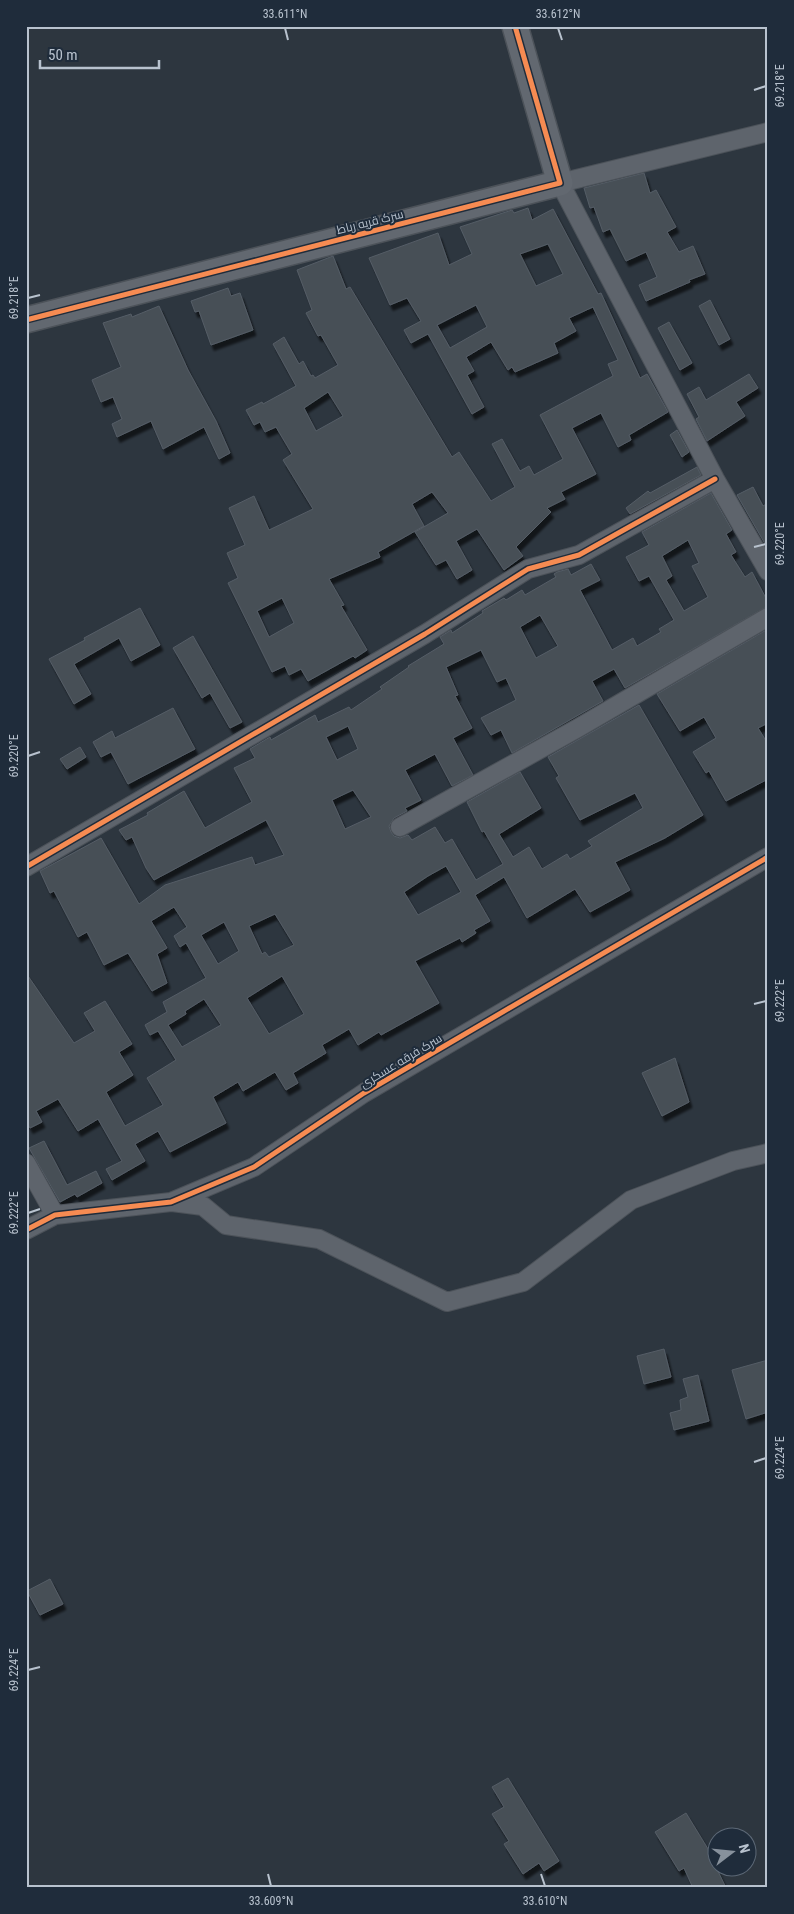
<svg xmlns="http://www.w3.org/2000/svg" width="794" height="1914" font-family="'Roboto Condensed',Cairo,sans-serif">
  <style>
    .building { fill: #474f57; stroke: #555d66; fill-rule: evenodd; filter: url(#shadow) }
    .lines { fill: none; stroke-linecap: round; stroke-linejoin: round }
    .street-casing { stroke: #4c5259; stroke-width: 20 }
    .secondary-casing { stroke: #4c5259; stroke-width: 28 }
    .street { stroke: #5e646c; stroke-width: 18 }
    .secondary { stroke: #626870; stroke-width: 25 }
    .cycleway-casing { stroke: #1f2c3b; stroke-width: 8 }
    .cycleway { stroke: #f68b52; stroke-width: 5 }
    .ticks { fill: none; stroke: #b8c2ce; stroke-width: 2 }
    .labels { text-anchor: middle; stroke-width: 4; stroke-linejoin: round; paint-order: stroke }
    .street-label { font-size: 12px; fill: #b8c2ce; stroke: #1f2c3b }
    .neatline { fill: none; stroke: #b8c2ce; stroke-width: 2 }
    .ticks-label { font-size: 12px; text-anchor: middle; fill: #b8c2ce }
  </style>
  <defs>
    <filter id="shadow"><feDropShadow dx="3" dy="5.5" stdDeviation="1" flood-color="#0009"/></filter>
  </defs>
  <rect width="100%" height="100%" fill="#2d363f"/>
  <!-- building -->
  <path class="building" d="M644,173l6,20 6,-3 20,37 -9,5 12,20 14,-6 12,28 -16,6 1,2 -44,19 -7,-16 18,-8 -11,-25 -20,9 -16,-32 -7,3 -9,-25 -4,1 -6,-20z
    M528,208l4,12 21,-11 45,85 3,-1 39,85 7,-4 21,38 -39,23 2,5 -13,7 -17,-34 -29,15 24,46 -35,18 4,7 -18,9 4,4 -35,35 7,9 -19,14 -27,-41 -21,12 16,29 -15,9 -11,-19 -10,5 -21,-33 33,-19 -16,-21 -20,12 12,22 -46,26 2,5 -51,22 15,26 -3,1 26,44 -12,8 -2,-2 -45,25 -7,-12 -12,6 -4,-9 -13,6 -44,-89 10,-5 -11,-25 18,-8 -16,-37 25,-12 15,34 44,-21 -30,-49 9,-6 -16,-27 -11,5 -5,-10 -6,3 -8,-15 16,-8 1,2 33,-18 -23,-42 11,-7 15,27 4,-3 8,15 2,-1 2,3 23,-13 -17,-30 -3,1 -12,-23 6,-3 -15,-40 36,-14 13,33 4,-2 102,170 7,-5 32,49 24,-14 -23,-43 10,-5 18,32 9,-5 5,9 29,-16 -23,-44 73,-39 -5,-12 10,-4 -25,-53 -24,11 7,13 -22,12 4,10 -43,19 -3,-5 -4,3 -17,-28 -25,15 8,14 -7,4 17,32 -12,7 -44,-80 -17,9 -7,-13 17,-9 -14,-23 -17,7 -21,-47 69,-25 11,32 23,-11 -12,-27 52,-17 2,3zM548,244l15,30 -27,12 -16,-32zM476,305l11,22 -37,21 -13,-23zM328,392l15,24 -27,15 -12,-23zM282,598l12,25 -25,14 -12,-26z
    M228,288l3,8 9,-3 13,37 -42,15 -12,-34 -4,1 -4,-11z
    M710,300l20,39 -11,6 -20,-39z
    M159,306l29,64 28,51 14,32 -11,6 -15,-32 -41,22 -12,-28 -34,16 -5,-13 10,-5 -9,-22 -12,5 -9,-22 29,-13 -18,-44 28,-9 1,3z
    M669,322l23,41 -12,7 -22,-42z
    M749,374l9,14 -22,14 9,14 -38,25 -11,-22 3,-2 -12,-23 12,-7 7,13z
    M677,430l12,22 -7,5 -12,-22z
    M697,467l4,8 -71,39 -4,-6 22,-17 2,2z
    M753,487l10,19 5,-3v46l-31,-54z
    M711,493l21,37 -6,4 10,18 -5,3 14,22 7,-5 16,30v4l-143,82 -11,-19 -22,12 11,20 -91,52 -11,-23 -10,5 -10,-17 35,-18 -10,-22 -9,4 -16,-32 -35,17 12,28 -3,1 17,32 -19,10 20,37 -21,11 -17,-32 -30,16 16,30 -16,8 2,3 -13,7 -5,8 2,6 3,4 6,2 8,-3 4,5 23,-13 10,16 7,-4 24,41 27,-16 -19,-33 -2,1 -15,-30 53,-30 21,36 -42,26 14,23 16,-10 13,22 25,-15 3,5 22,-13 -4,-5 55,-33 -8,-15 -55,27 -24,-42 3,-2 -11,-19 91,-52 64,110 -38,23 -50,24 15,28 -40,22 -15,-23 -48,29 -23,-41 -29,18 15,26 -16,9 2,3 -14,9 -2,-4 -45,23 24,42 -58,32 -2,-3 -21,13 -9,-16 -27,16 4,8 -33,20 5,10 -12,7 -11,-18 -32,19 -5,-9 -25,15 13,26 -56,29 -12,-21 -23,13 10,17 -33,19 -6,-11 16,-8 -24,-42 -20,12 -20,-32 -22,12 6,11 -12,6 -4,-7v-148l48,70 21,-12 -11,-18 21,-12 27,43 -13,8 14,23 -27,17 19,34 38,-21 -16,-27 29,-18 -18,-29 -8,4 -5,-10 22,-13 -4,-10 43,-24 -20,-35 -6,4 -6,-11 13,-9 -13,-20 -23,14 16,27 -10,6 10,29 -15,8 -24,-38 -24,12 -17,-33 -9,5 -24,-46 -4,2 -10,-22 61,-33 38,66 26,-19 87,-28 3,8 29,-10 -18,-35 -112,60 -8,-12 -14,-31 -6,3 -7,-10 29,-15 -1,-2 37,-22 21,37 34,-19 13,-7 -18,-34 21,-10 -5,-9 20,-12 1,3 44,-25 3,7 31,-15 2,3 31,-21 -2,-2 29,-20 -1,-1 36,-22 -4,-7 11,-7 1,3 31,-20 -1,-2 22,-13 2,2 16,-10 3,5 31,-18 -2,-3 3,-2 11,-3 3,6 20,-11 9,16 -20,10 32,60 21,-12 4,8 24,-14 -2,-3 15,-9 -25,-44 -10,5 -13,-24 23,-12 -7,-13zM688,540l11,23 -7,3 16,31 -24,14 -18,-31 6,-4 -10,-20zM540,615l18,31 -22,12 -16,-31zM348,726l10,23 -21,11 -11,-23zM353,790l18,27 -26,12 -13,-29zM446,866l15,26 -43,23 -14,-23 24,-16zM275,914l19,31 -25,12 -4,-5 -3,2 -13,-28zM224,922l15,29 -21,13 -17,-29zM282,976l22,38 -35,20 -22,-36zM204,999l17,26 -39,22 -14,-22 18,-11 -1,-3z
    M140,608l20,37 -29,16 -12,-23 -45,26 17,30 -17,10 -25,-45 36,-19 -1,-2z
    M768,629v94l-10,5 10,16v35l-42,22 -17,-30 -3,2 -13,-21 23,-14 -12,-21 -24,14 -23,-37z
    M193,636l49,86 -12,6 -20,-35 -8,5 -29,-50z
    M173,708l22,41 -67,35 -17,-32 -10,5 -8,-15 19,-11 3,7z
    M80,747l6,10 -19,12 -7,-10z
    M675,1058l14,44 -27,14 -20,-43z
    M44,1141l23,44 29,-14 6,12 -25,14 -2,-3 -15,8 -31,-54z
    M664,1349l7,28 -27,7 -7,-28z
    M768,1360v52l-22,7 -14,-49z
    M698,1375l11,46 -35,9 -4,-17 11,-3 -1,-10 8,-3 -5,-18z
    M50,1579l13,25 -23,11 -13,-24z
    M508,1778l51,83 -15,10 -5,-8 -16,11 -19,-30 5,-3 -17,-27 12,-7 -12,-20z
    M686,1813l30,49v5l10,21h-33l-9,-20 -5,3 -24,-39z"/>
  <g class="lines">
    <!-- street casing -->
    <g class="street-casing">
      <path id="street" d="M768,132l-208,51 155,296 53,92
        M400,827l178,-99 190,-111
        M26,867l399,-233 103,-65 51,-14 136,-76
        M26,1163l29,52
        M172,1202l31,4 23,19 93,14 128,63 76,-20 108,-82 102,-39 35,-8
        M26,1230l29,-15 116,-13 83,-35 110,-74 404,-236"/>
    </g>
    <!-- secondary casing -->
    <g class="secondary-casing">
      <path id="secondary" d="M26,320l534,-137 -45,-157"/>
    </g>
    <!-- street -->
    <use href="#street" class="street"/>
    <!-- secondary -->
    <use href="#secondary" class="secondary"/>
    <!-- cycleway casing -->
    <g class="cycleway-casing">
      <path id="cycleway" d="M26,320l534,-137 -45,-157
        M26,867l399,-233 103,-65 51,-14 136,-76
        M26,1230l29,-15 116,-13 83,-35 110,-74 404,-236"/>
    </g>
    <!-- cycleway -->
    <use href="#cycleway" class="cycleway"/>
  </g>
  <!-- ticks -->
  <path class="ticks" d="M285,28l3,12M558,28l4,12M754,90l12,-4M28,298l12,-3M754,547l12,-3M28,756l12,-4M754,1004l12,-3M28,1213l12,-4M754,1462l12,-4M28,1670l12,-3M268,1874l3,12M541,1874l4,12"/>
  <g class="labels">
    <!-- street labels -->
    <g class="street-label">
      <text transform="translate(370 222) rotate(-14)" y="4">سرک قریه رباط</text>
      <text transform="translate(401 1061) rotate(-31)" y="4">سرک فرقه عسکری</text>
    </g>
  </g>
  <!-- border -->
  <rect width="794" height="1914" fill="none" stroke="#1f2c3b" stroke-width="55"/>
  <!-- north arrow -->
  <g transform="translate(732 1852) rotate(74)"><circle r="24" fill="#1f2c3b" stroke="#5c6876"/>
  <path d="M0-4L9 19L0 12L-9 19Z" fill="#87919c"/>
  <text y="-8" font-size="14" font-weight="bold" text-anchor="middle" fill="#b8c2ce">N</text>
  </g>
  <!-- scale -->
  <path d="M40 60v8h119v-8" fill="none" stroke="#b8c2ce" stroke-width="2.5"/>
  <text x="48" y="60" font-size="15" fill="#b8c2ce" stroke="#1f2c3b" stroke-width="4" paint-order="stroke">50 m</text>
  <rect x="28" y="28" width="738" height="1858" class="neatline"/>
  <g class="ticks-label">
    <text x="285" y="18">33.611°N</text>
    <text x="558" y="18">33.612°N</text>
    <text transform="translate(780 86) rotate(-90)" y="4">69.218°E</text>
    <text transform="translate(14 298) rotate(-90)" y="4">69.218°E</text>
    <text transform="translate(780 544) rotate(-90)" y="4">69.220°E</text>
    <text transform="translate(14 756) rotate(-90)" y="4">69.220°E</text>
    <text transform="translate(780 1001) rotate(-90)" y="4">69.222°E</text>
    <text transform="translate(14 1213) rotate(-90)" y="4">69.222°E</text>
    <text transform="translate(780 1458) rotate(-90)" y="4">69.224°E</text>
    <text transform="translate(14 1670) rotate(-90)" y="4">69.224°E</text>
    <text x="271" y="1905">33.609°N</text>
    <text x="545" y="1905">33.610°N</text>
  </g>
</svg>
